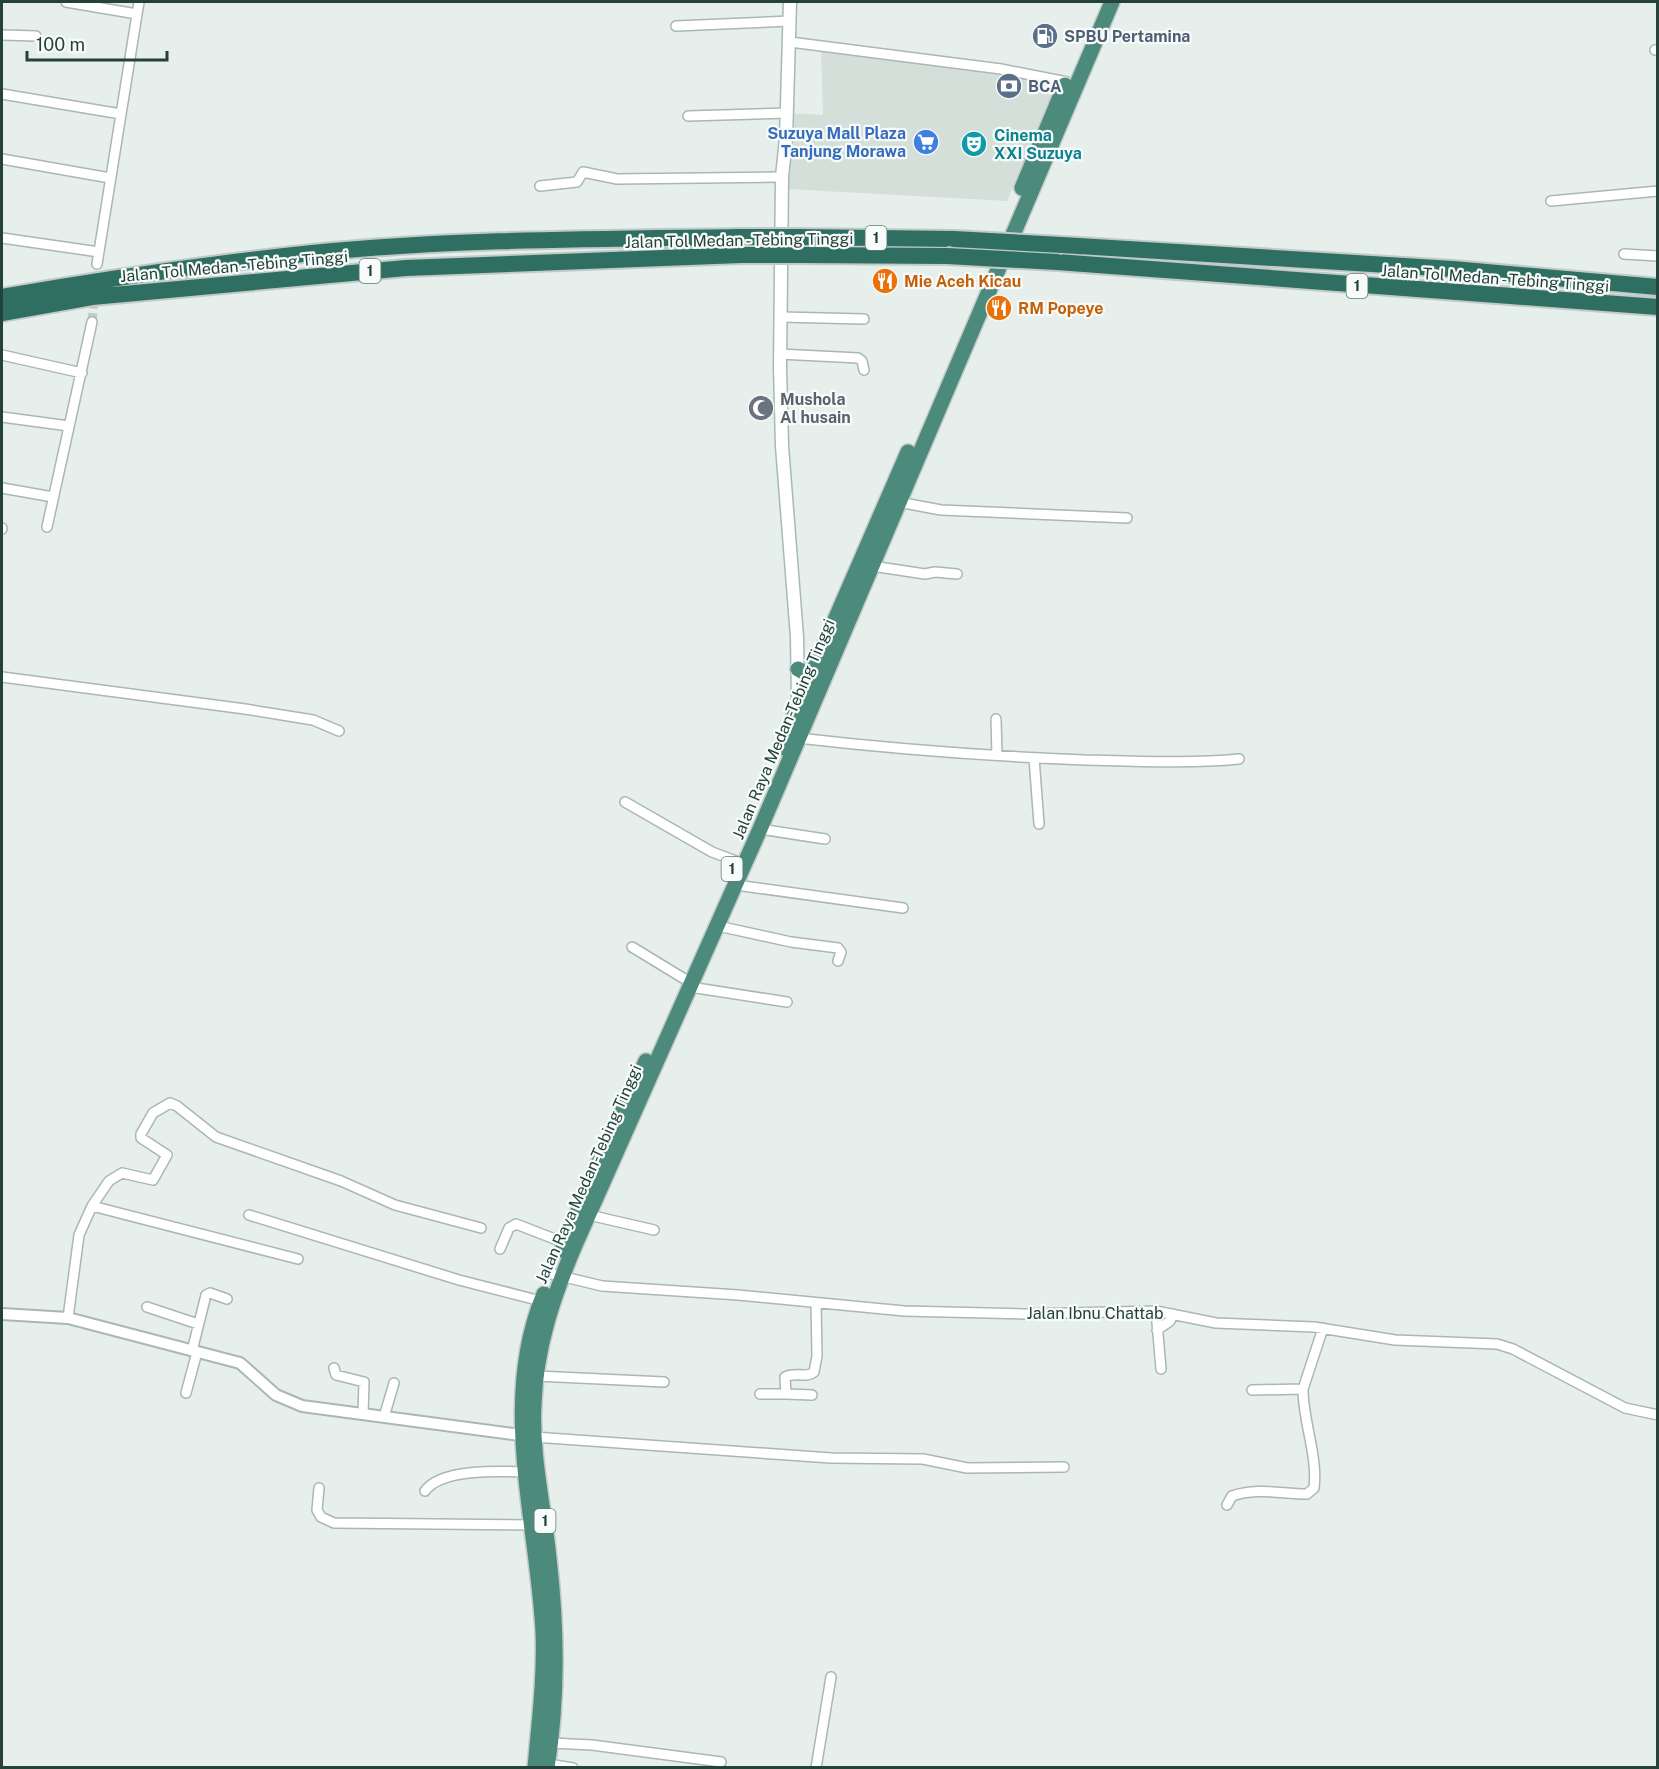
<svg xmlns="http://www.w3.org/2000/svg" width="1659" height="1769" font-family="'Public Sans',sans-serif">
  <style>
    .built { fill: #d4dfda }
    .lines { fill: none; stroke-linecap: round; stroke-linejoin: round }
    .minor-tunnel { stroke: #bfccc8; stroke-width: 9; stroke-dasharray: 9 4.5; stroke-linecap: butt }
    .minor-casing { stroke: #a8b8b2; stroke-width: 12 }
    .tertiary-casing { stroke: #a8b8b2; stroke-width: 14 }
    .secondary-casing { stroke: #a4bbb3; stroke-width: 15 }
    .trunk-casing { stroke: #c2cac8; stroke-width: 18 }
    .motorway-casing { stroke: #c2cac8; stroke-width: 20 }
    .minor { stroke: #fff; stroke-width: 9 }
    .tertiary { stroke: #fff; stroke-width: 10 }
    .secondary { stroke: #fff; stroke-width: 12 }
    .trunk { stroke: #4c8a7c; stroke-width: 15 }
    .motorway { stroke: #2f6f62; stroke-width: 16 }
    .motorway-bridge-casing { stroke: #c2cac8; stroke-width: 20; stroke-linecap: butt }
    .motorway-bridge { stroke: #2f6f62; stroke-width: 16 }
    .labels { text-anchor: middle; stroke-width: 4.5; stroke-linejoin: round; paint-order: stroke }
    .shield { fill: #f7fbf9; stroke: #637a73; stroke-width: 1.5 }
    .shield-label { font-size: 15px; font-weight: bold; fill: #24423a }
    .service-label { font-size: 16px; font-weight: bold; fill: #4e5e75; stroke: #f7fbf9; text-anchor: start }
    .shop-label { font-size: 16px; font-weight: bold; fill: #366cbe; stroke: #f7fbf9; text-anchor: end }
    .culture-label { font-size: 16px; font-weight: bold; fill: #0d838f; stroke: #f7fbf9; text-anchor: start }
    .street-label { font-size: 16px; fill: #24423a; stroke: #f7fbf9 }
    .food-label { font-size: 16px; font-weight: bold; fill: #c56008; stroke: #f7fbf9; text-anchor: start }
    .worship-label { font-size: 16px; font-weight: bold; fill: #5b616d; stroke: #f7fbf9; text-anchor: start }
  </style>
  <rect width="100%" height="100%" fill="#e6efeb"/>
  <!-- built -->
  <path class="built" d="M821,48l237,36 -51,117 -221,-12 4,-76 33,2z"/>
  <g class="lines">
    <!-- minor-tunnel -->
    <path class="minor-tunnel" d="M92,322l5,-58"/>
    <!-- minor casing -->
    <g class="minor-casing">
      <path id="minor" d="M66,2l71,12
        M676,26l114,-5
        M2,35l34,1
        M790,42l211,27 66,13
        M1655,50h3
        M2,94l119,20
        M688,116l99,-3
        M2,159l108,19
        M540,186l37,-4 6,-10 34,7 165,-2
        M1551,201l107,-10
        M2,238l97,14
        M1624,254l34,2
        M97,264l42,-262
        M781,317l83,2
        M780,354l78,4 4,3 2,9
        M2,355l80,18
        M2,417l67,9
        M2,488l51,9
        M898,502l43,8 186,8
        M47,527l45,-205
        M2,529v-1
        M872,566l53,8 10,-2 22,2
        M2,677l243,32 68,11 26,11
        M996,719l1,36
        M798,738c95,11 190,18 286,22 52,1 103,4 155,-1
        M1034,758l5,66
        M625,802l87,50 24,9
        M760,829l65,10
        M736,885l167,23
        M718,926l73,16 47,6 3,4 -3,9
        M632,947l51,31
        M690,987l97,15
        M92,1206l17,-25 13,-8 31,7 14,-25 -26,-17v-4l12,-21 17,-10 7,3 39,31 125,44 54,24 86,23
        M249,1215l210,65 82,21
        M589,1215l65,15
        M500,1249l9,-21 7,-4 49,19
        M552,1274l50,12 136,9 166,16 120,3 132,-3 60,12 98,4 81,13 102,4 16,5 112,59 33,7
        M147,1307l51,17
        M1156,1311l5,58
        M68,1318l11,-83 13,-29 206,53
        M1157,1330l13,-9 3,-7
        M192,1351l14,-56 4,-2 17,6
        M334,1368l2,7 28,7 -1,32
        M537,1376l127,6
        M1252,1390l51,-1 20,-61
        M186,1393l11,-41
        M760,1394h26l-1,-17c10,-6 21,2 29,-5l3,-16 -1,-53
        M786,1394l26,1
        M384,1417l10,-34
        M534,1437l297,21 92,1 44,9 97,-1
        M319,1488l-2,22 4,7 13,6 200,2
        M425,1491c16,-23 76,-20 102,-19
        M1227,1505l5,-9c25,-9 49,-2 75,-2l7,-6c4,-32 -11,-66 -11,-99
        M551,1743l41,2 129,17
        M548,1764l25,4
        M816,1768l15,-91"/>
    </g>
    <!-- tertiary casing -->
    <g class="tertiary-casing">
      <path id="tertiary" d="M2,1314l66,4 172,45 36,32 26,11 226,30"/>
    </g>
    <!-- secondary casing -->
    <g class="secondary-casing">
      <path id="secondary" d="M790,2l-4,137 -4,38 -2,190 2,79 15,191 1,64"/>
    </g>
    <!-- trunk casing -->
    <g class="trunk-casing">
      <path id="trunk" d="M1022,188l43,-103
        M798,669l7,4 7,-1
        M783,748l15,-43 110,-253
        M562,1250l30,-73 54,-116
        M535,1768c4,-45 10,-92 8,-137 -6,-110 -44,-230 1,-337
        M547,1768c11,-69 10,-141 2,-210 -5,-51 -18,-103 -15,-155 2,-56 19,-106 41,-158l185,-416 352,-827"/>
    </g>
    <!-- motorway casing -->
    <g class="motorway-casing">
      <path id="motorway" d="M798,237l156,2
        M1062,245l391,24 205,18
        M802,255l145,1
        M1057,262l601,45
        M2,297c102,-18 206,-33 310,-44 142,-14 285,-14 427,-16
        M2,313l90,-16 314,-29 335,-13"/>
    </g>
    <!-- minor -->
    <use href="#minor" class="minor"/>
    <!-- tertiary -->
    <use href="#tertiary" class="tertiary"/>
    <!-- secondary -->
    <use href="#secondary" class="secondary"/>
    <!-- trunk -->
    <use href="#trunk" class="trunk"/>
    <!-- motorway -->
    <use href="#motorway" class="motorway"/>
    <!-- motorway-bridge casing -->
    <g class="motorway-bridge-casing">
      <path id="motorway-bridge" d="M739,237h59
        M954,239l108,6
        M741,255h61
        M947,256l110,6"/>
    </g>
    <!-- motorway-bridge -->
    <use href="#motorway-bridge" class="motorway-bridge"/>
  </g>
  <!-- icons -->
  <defs>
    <g id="fuel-disc" transform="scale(1.35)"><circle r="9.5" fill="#5c6f8a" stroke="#f7fbf9"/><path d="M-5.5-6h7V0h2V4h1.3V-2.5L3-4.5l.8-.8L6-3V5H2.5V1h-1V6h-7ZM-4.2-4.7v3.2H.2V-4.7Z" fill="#fff"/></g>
    <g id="bank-disc" transform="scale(1.35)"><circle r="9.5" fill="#5c6f8a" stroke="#f7fbf9"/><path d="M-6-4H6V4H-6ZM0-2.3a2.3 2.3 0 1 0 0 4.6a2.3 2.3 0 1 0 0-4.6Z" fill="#fff"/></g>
    <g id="supermarket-disc" transform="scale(1.35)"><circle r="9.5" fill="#3f7fe0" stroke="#f7fbf9"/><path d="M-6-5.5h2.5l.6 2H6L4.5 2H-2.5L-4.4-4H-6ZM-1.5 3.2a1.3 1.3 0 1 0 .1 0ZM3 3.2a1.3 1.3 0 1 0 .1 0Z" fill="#fff"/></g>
    <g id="theatre-disc" transform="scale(1.35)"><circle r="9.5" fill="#0f9aa8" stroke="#f7fbf9"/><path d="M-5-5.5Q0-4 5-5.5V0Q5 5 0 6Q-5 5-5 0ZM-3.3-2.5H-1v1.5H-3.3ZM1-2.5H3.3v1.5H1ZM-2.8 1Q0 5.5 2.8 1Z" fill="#fff"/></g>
    <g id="restaurant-disc" transform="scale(1.35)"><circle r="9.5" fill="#e8710a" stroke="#f7fbf9"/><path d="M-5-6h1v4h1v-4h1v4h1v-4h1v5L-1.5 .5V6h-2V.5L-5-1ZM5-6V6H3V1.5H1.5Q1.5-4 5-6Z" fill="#fff"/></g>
    <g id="mosque-disc" transform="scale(1.35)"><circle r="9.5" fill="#6b7280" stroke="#f7fbf9"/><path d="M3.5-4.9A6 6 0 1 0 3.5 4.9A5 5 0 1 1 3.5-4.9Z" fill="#fff"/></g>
  </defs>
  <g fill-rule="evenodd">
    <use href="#fuel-disc" x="1045" y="36"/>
    <use href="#bank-disc" x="1009" y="86"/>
    <use href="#supermarket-disc" x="926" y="142"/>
    <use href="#theatre-disc" x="974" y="144"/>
    <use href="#restaurant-disc" x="885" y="281"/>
    <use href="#restaurant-disc" x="999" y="308"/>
    <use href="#mosque-disc" x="761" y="408"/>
  </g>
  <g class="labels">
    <!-- shield labels -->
    <g class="shield">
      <rect x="865.5" y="226" width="21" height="24" rx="4.5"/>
      <rect x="359.5" y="259" width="21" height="24" rx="4.5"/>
      <rect x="1346.5" y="274" width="21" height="24" rx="4.5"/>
      <rect x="721.5" y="857" width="21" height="24" rx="4.5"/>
      <rect x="534.5" y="1509" width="21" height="24" rx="4.5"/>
    </g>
    <g class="shield-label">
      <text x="876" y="243">1</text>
      <text x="370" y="276">1</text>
      <text x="1357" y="291">1</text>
      <text x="732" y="874">1</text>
      <text x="545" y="1526">1</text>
    </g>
    <!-- service labels -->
    <g class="service-label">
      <text x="1064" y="42">SPBU Pertamina</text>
      <text x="1028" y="92">BCA</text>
    </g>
    <!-- shop labels -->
    <g class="shop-label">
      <text x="906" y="139">Suzuya Mall Plaza<tspan x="906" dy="18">Tanjung Morawa</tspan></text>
    </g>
    <!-- culture labels -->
    <g class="culture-label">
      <text x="994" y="141">Cinema<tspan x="994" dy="18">XXI Suzuya</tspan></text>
    </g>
    <!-- street labels -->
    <g class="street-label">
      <text transform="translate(739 240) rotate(-1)" y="6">Jalan Tol Medan - Tebing Tinggi</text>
      <text transform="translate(234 266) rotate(-5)" y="6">Jalan Tol Medan - Tebing Tinggi</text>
      <text transform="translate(1495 278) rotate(4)" y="6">Jalan Tol Medan - Tebing Tinggi</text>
      <text transform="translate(783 729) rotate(-67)" y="6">Jalan Raya Medan-Tebing Tinggi</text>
      <text transform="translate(588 1174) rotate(-66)" y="6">Jalan Raya Medan-Tebing Tinggi</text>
      <text x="1095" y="1319">Jalan Ibnu Chattab</text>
    </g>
    <!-- food labels -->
    <g class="food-label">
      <text x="904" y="287">Mie Aceh Kicau</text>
      <text x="1018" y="314">RM Popeye</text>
    </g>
    <!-- worship labels -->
    <g class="worship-label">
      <text x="780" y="405">Mushola<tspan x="780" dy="18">Al husain</tspan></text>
    </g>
  </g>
  <!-- border -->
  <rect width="1659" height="1769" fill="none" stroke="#24423a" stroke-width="6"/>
  <!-- scale -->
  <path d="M27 51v9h140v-9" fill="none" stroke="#24423a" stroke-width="3"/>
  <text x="36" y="51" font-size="18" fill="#24423a" stroke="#f7fbf9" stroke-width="4.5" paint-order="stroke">100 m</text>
</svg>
